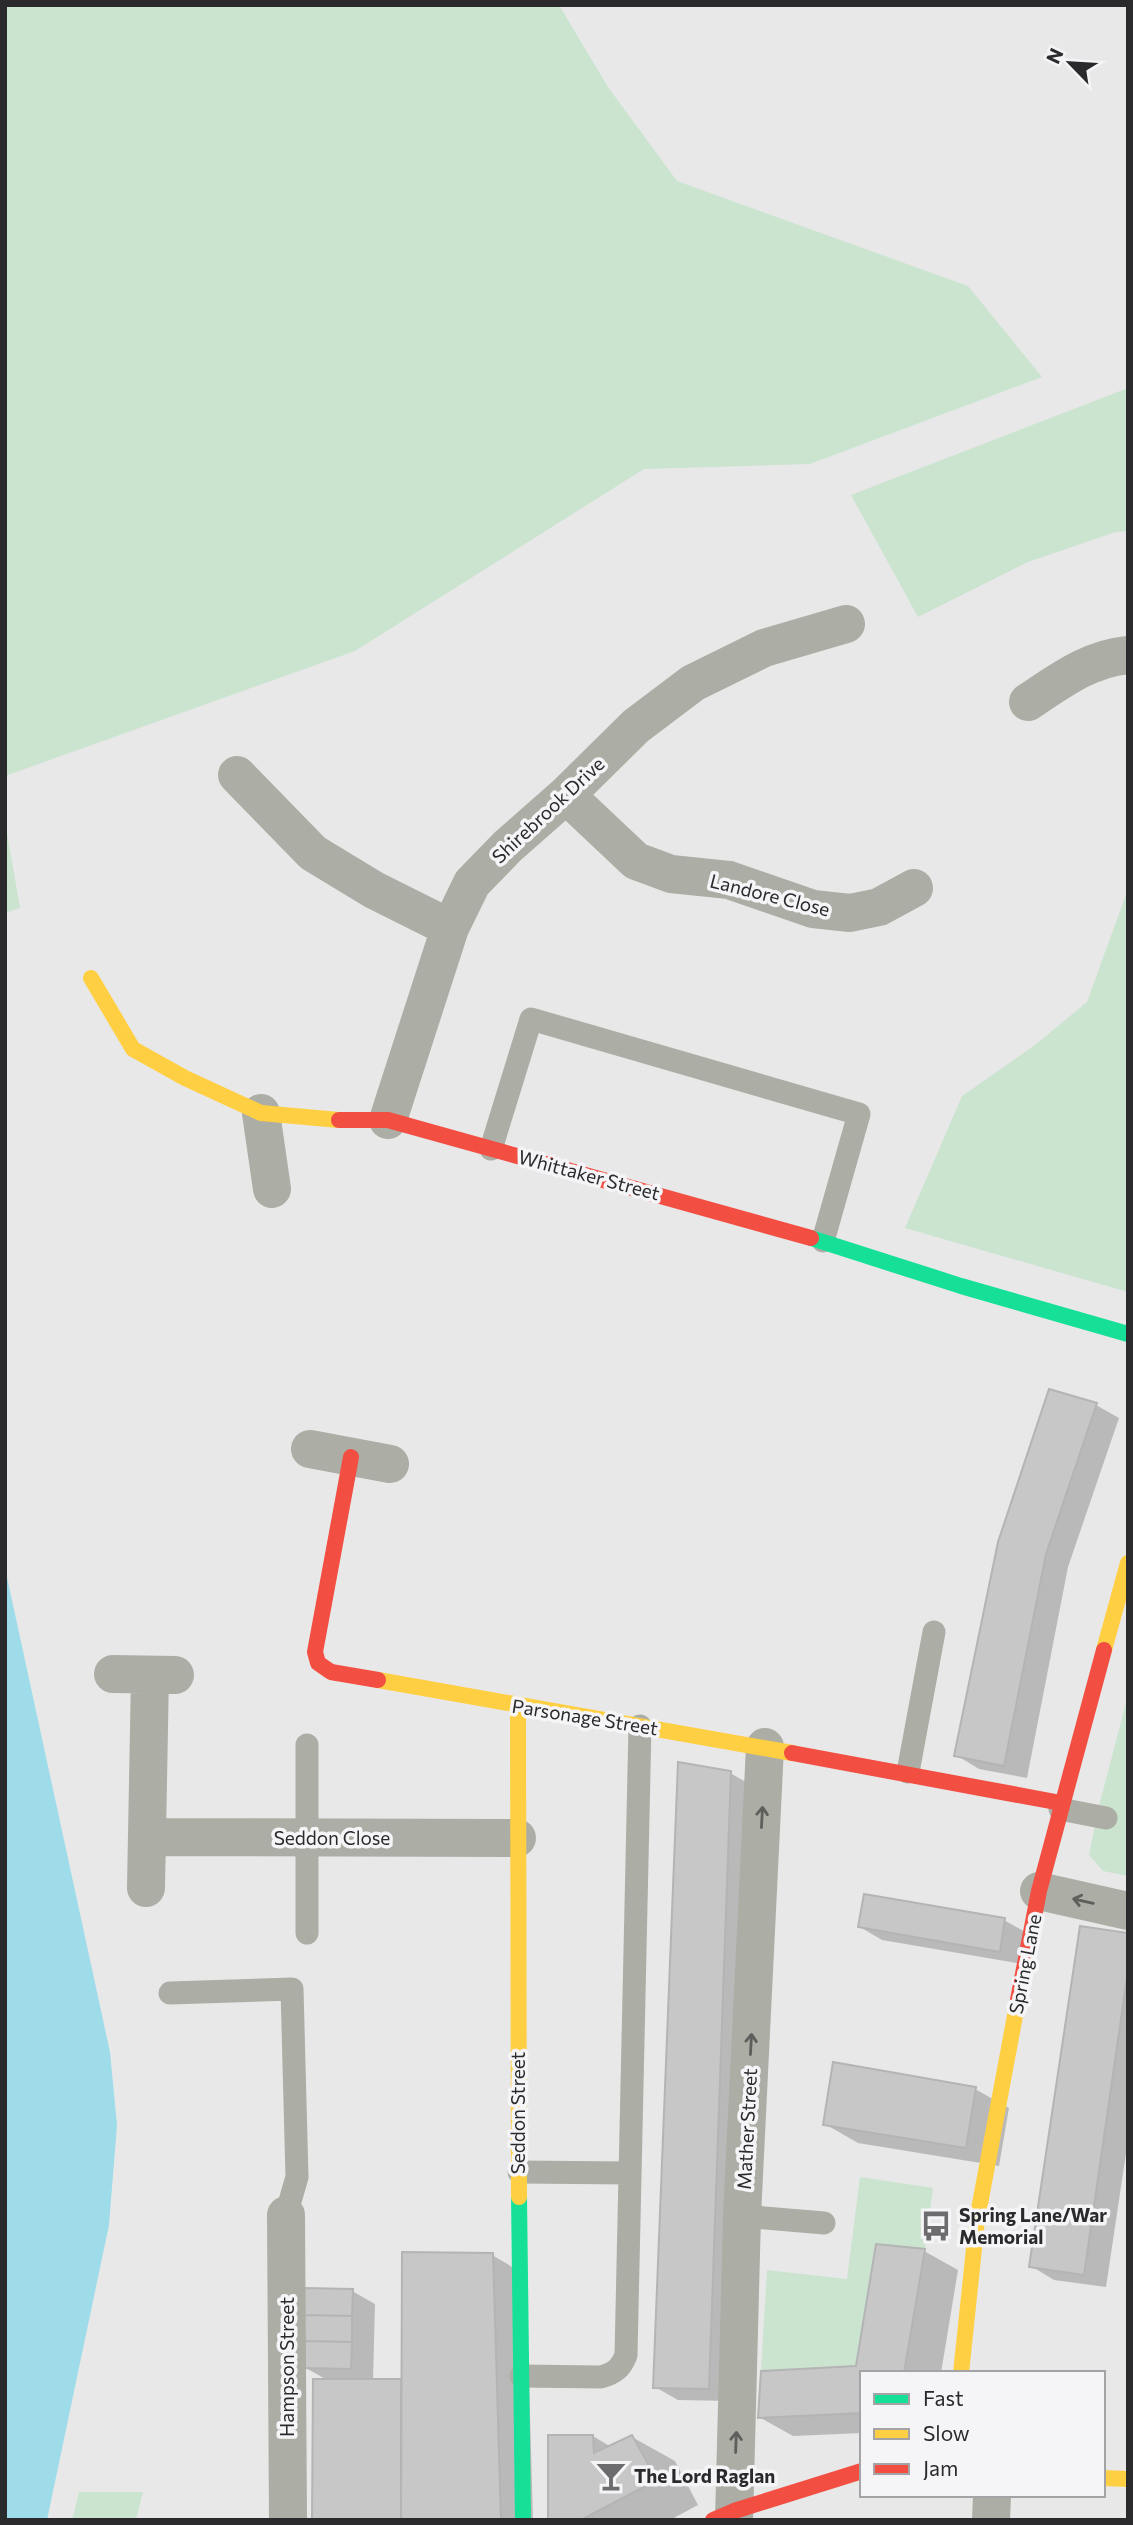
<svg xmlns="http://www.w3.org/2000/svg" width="1133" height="2525" font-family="Commissioner,sans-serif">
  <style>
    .green { fill: #cbe4cf }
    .water { fill: #9edcea }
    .shadow { fill: #0003 }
    .building { fill: #c7c7c8; stroke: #b4b4b5; stroke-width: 2 }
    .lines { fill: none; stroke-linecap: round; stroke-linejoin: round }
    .lane { stroke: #acada4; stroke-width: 23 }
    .street { stroke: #acada4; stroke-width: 38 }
    .fast { stroke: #16e098; stroke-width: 16 }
    .slow { stroke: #ffcf43; stroke-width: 16 }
    .jam { stroke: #f24e42; stroke-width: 16 }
    .oneway { stroke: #5e5e5c }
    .labels { text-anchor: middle; stroke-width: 7; stroke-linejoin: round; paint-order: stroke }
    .street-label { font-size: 19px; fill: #2a2a2c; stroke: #f5f5f8 }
    .poi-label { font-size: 19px; font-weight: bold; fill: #2a2a2c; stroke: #f5f5f8; text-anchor: start }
  </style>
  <rect width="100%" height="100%" fill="#e8e8e9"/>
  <!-- green -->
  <path class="green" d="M5,5h554l49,82 69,94 291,105 74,91 -232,87 -166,5 -289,182 -350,125z
    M1128,388v143l-12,1 -88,30 -110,55 -67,-122z
    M5,821l15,87 -15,5z
    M1128,889v403l-223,-64 57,-132 73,-51 52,-43z
    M1128,1695v181l-25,-5 -14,-16 10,-49z
    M860,2177l73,11 -8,61 -49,-4 -20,121 -95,5 6,-101 80,9z
    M79,2492h64l-7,28h-64z"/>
  <!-- water -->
  <path class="water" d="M5,1568l105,484 7,73 -8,100 -62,295h-42z"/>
  <!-- shadow -->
  <path class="shadow" d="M1096,1405l23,13 -51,149 -41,211 -48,-9 -23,-14z
    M730,1773l23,13 -22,615 -53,-1 -23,-13z
    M1004,1920l23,13 -5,31 -140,-24 -22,-13z
    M1128,1935v205l-22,147 -52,-7 -23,-14z
    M975,2089l34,19 -10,58 -141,-23 -33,-19z
    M924,2251l34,19 -17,103h-79v60l-69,3 -34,-19 98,-49z
    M492,2255l34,20 7,245h-220l16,-139 -25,-14 48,-76 23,13 -2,77h30z
    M593,2436l18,11 21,-10 43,24 23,44 -28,15h-120z"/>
  <!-- building -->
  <path class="building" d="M1049,1389l48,14 -51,151 -42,212 -50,-10 44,-214z
    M678,1762l53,9 -22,618 -56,-1z
    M864,1894l141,24 -5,34 -142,-25z
    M1080,1926l48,7v38l-44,304 -55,-8z
    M833,2062l143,25 -10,61 -143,-23z
    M876,2244l49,5 -21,124h-42v40l-104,5 3,-47 95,-5z
    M402,2252l91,1 8,267h-100z
    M304,2288l49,1 -1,27 -49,-1z
    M303,2315l49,1v26l-49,-1z
    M303,2341l49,1 -1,27 -49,-1z
    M313,2379h88v141h-89z
    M548,2435h45l1,18 38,-18 25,45 -76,40h-33z"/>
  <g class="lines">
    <!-- lane -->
    <path class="lane" d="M491,1149l40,-130 328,95 -36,127
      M307,1745v188
      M908,1772l26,-140
      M1060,1809l46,9
      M170,1993l122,-4 5,188 -11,38
      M519,2172l111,1
      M742,2216l82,7
      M521,2376l80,1c14,-4 20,-9 25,-22l14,-629"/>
    <!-- street -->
    <path class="street" d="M1028,702c32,-21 60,-43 100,-47
      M237,775l76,78 61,37 76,38
      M566,795l70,66 35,13 58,6 84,29 37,4 29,-6 35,-19
      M261,1113l11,76
      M388,1120l62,-192 22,-45 36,-37 58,-51 70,-69 57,-43 71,-35 82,-24
      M310,1449l80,15
      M113,1674l62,1
      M147,1837l370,1
      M146,1888l4,-213
      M1039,1891l89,20
      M286,2215l2,305
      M734,2520l8,-304 23,-469
      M991,2520l1,-25"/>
    <!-- fast -->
    <path class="fast" d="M811,1238l150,48 167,48
      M519,2197l4,323"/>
    <!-- slow -->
    <path class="slow" d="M91,978l42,71 52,29 76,35 78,7
      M1104,1650l24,-87
      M378,1680l414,73
      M518,1707l1,490
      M961,2373l16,-153 40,-215
      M1103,2478l25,1"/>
    <!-- jam -->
    <path class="jam" d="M339,1120h49l423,118
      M351,1457l-36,195 3,11 13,9 47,8
      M792,1753l269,50
      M1017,2005l22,-114 65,-241
      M713,2520l21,-9 128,-40"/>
  </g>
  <!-- one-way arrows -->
  <defs><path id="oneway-shaft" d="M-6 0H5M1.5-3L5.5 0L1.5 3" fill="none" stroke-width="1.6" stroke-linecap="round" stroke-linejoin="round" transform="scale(1.75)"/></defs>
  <g class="oneway">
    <use href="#oneway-shaft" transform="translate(762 1817) rotate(-87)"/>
    <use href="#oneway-shaft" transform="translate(1083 1901) rotate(-167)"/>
    <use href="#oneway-shaft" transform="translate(751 2044) rotate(-87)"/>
    <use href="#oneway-shaft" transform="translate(736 2442) rotate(-88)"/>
  </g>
  <!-- icons -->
  <defs>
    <g id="bus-bare" transform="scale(2.415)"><path d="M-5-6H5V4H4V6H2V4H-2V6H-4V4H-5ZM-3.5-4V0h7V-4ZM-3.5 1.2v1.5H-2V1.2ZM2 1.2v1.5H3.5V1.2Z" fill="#6c6c6e" stroke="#f5f5f8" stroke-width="2.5" paint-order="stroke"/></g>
    <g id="bar-bare" transform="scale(2.415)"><path d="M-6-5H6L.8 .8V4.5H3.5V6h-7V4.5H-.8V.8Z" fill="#6c6c6e" stroke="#f5f5f8" stroke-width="2.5" paint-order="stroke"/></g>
  </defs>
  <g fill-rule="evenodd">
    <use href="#bus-bare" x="936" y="2226"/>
    <use href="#bar-bare" x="611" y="2476"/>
  </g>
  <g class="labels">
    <!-- street labels -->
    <g class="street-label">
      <text transform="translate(548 810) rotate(-43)" y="7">Shirebrook Drive</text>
      <text transform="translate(770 895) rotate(14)" y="7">Landore Close</text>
      <text transform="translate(589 1175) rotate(15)" y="7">Whittaker Street</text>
      <text transform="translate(585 1717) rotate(9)" y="7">Parsonage Street</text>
      <text x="332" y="1845">Seddon Close</text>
      <text transform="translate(1025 1964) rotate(-79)" y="7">Spring Lane</text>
      <text transform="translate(518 2113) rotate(-90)" y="7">Seddon Street</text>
      <text transform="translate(747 2129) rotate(-87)" y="7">Mather Street</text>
      <text transform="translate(287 2367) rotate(-90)" y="7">Hampson Street</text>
    </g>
    <!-- poi labels -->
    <g class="poi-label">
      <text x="959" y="2222">Spring Lane/War<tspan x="959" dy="22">Memorial</tspan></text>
      <text x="634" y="2483">The Lord Raglan</text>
    </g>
  </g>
  <!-- border -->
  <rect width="1133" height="2525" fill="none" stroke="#2a2a2c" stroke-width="14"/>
  <!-- legend -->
  <rect x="860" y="2371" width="245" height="126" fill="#f5f5f8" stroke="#a4a4a6" stroke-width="2"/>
  <rect x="874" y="2394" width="35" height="10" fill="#16e098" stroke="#a4a4a6" stroke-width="2"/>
  <text x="923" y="2406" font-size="21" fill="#2a2a2c">Fast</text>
  <rect x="874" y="2429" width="35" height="10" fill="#ffcf43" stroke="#a4a4a6" stroke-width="2"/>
  <text x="923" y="2441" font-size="21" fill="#2a2a2c">Slow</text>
  <rect x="874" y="2464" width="35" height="10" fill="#f24e42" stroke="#a4a4a6" stroke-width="2"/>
  <text x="923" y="2476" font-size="21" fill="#2a2a2c">Jam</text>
  <!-- north arrow -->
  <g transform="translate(1070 63) rotate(295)" stroke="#f5f5f8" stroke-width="5" paint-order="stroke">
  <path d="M0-5L12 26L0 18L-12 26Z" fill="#2a2a2c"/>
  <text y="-10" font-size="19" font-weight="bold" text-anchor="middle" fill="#2a2a2c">N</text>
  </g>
</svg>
